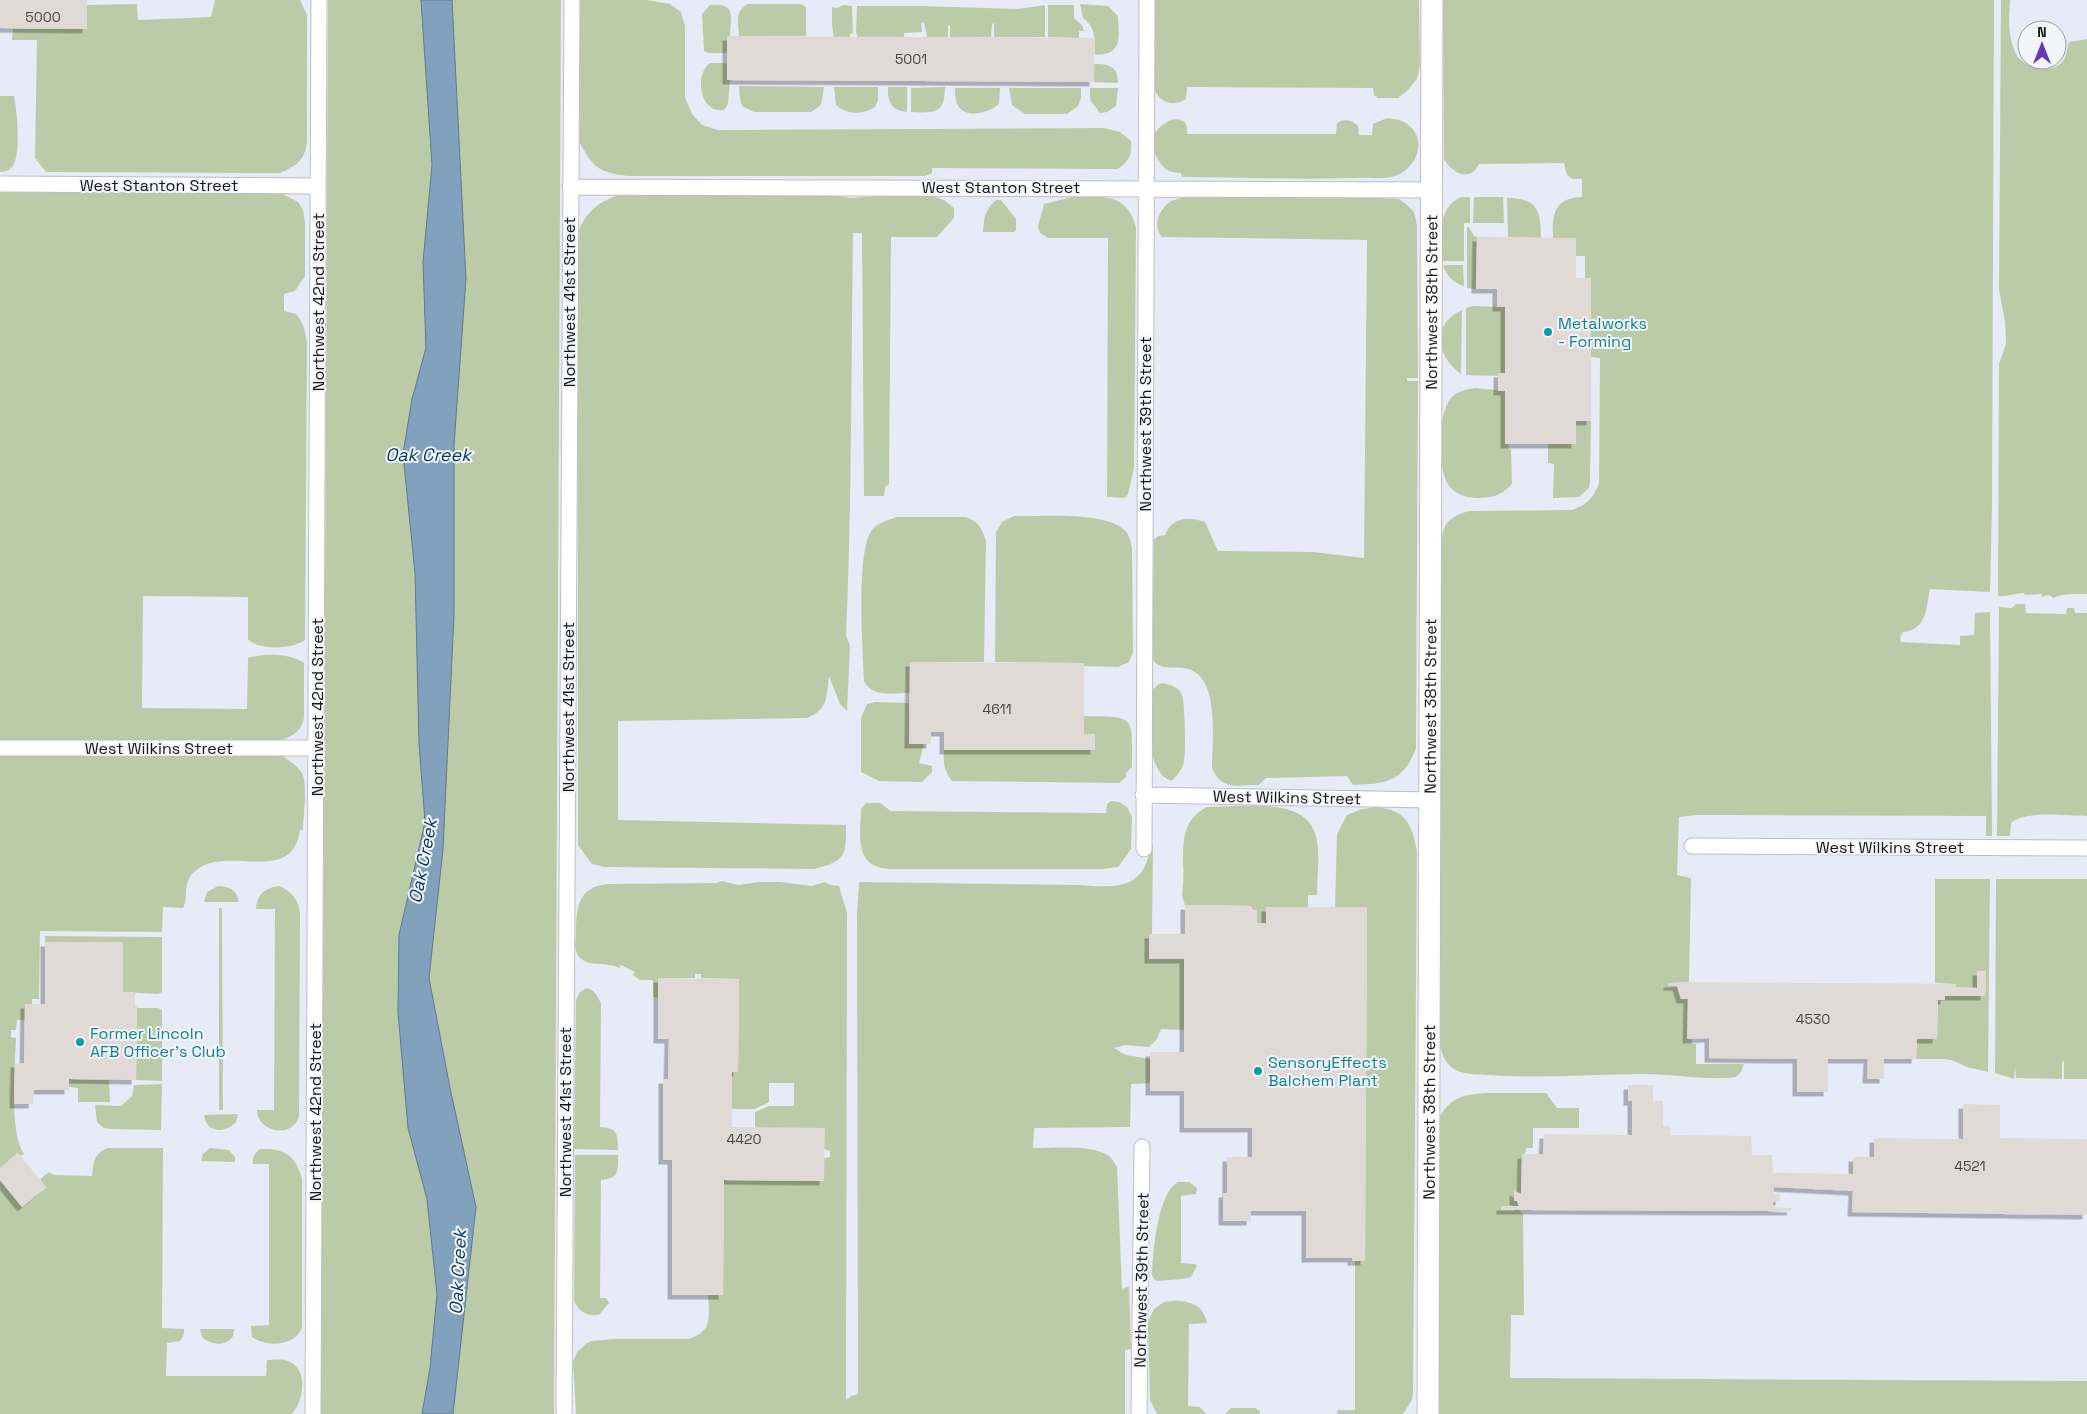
<svg xmlns="http://www.w3.org/2000/svg" width="2087" height="1414" font-family="'Space Grotesk',sans-serif">
  <style>
    .built { fill: #e7ebf8; fill-rule: evenodd }
    .green { fill: #bccba7 }
    .water { fill: #82a1bd; stroke: #61778b }
    .building { fill: #dfdad6; filter: url(#shadow) }
    .lines { fill: none; stroke-linecap: round; stroke-linejoin: round }
    .minor-casing { stroke: #bdbec3; stroke-width: 17 }
    .secondary-casing { stroke: #bdbec3; stroke-width: 23 }
    .minor { stroke: #fff; stroke-width: 15 }
    .secondary { stroke: #fff; stroke-width: 21 }
    .culture-dot { fill: #0f9aa8; stroke: #f3f5fa; stroke-width: 2 }
    .labels { text-anchor: middle; stroke-width: 4; stroke-linejoin: round; paint-order: stroke }
    .number-label { font-size: 14px; fill: #464645 }
    .street-label { font-size: 16px; fill: #131415; stroke: #f3f5fa }
    .culture-label { font-size: 16px; fill: #0d838f; stroke: #f3f5fa; text-anchor: start }
    .water-label { font-size: 18px; font-style: italic; fill: #043a5f; stroke: #f3f5fa }
  </style>
  <defs>
    <filter id="shadow"><feDropShadow dx="-4.5" dy="4.5" stdDeviation="0" flood-color="#0004"/></filter>
  </defs>
  <rect width="100%" height="100%" fill="#f3f5fa"/>
  <!-- built -->
  <path class="built" d="M0,0h2087v1414h-2087zM2027,30h30v30h-30z"/>
  <!-- green -->
  <path class="green" d="M215,0h85l7,15v126c-2,20 -10,24 -27,32l-234,-1 -11,-14 2,-118h-25l1,-11h74v-24l50,-1 1,16 73,-3z
    M328,0h93l11,165 -9,97 3,86 -14,51 -9,55 12,119 4,170 6,79 -26,113 -1,77 10,116 19,71 10,95 -7,74 -8,46h-101z
    M452,0h109l-7,1414h-101l23,-207 -26,-119 -21,-110 14,-129 11,-234v-170l12,-166z
    M580,0h67l23,4 11,8 4,14v71l7,17 10,11 16,5 386,-2 16,4 11,9c1,14 -2,20 -13,28l-186,-1v5l-7,3h-297c-29,-4 -34,-7 -48,-33z
    M1153,0h266l1,66 -3,13 -9,11 -10,8h-20l-4,-3 -1,-7 -186,-1 -1,12c-10,7 -23,5 -30,-6 -7,-11 -3,-77 -3,-93z
    M1443,0h551l-2,505 -2,87 -60,-3c-4,19 -3,41 -27,43l-3,6 1,4 59,3v-9l14,-1 1,-22 15,-1 2,224h-6v-20l-290,-1 -17,2 -2,58 14,3 -2,104 -20,1 -1,3h9l4,12 7,1 4,45h4v20h48l-3,8 -5,5c-30,4 -61,-3 -92,-3 -52,0 -104,5 -156,1 -11,-1 -24,0 -34,-6 -12,-7 -14,-24 -17,-37l3,-475c2,-25 1,-39 29,-46l103,-1c15,-5 22,-13 27,-27l1,-125 -9,-1v-79h-6v-22h-9v-18h-23c-1,-24 1,-40 29,-41v-18h-10l-5,-4 -3,-12 -85,1c-9,19 -27,9 -35,-5z
    M2001,0h9c-1,21 -3,34 6,54 7,14 37,21 47,7 4,-5 4,-14 6,-19l18,-3v555c-11,0 -25,-1 -34,4l-4,-3 -7,2 -1,-3 -16,1 -1,-2c-9,0 -16,4 -26,3l1,-232 7,-20 -1,-22 -6,-33z
    M748,4h53l5,3v29h-67c-1,-15 -5,-24 9,-32z
    M1080,4l28,2 10,10c1,22 5,39 -23,39 0,-15 1,-28 -12,-37z
    M710,5c26,-2 21,10 20,31h-3v17h-19l-4,-2 -2,-37z
    M843,5l9,1 1,27 -3,1v3h-16l-2,-12v-18l5,1z
    M1045,5v32h-51v-14l-2,1 -1,13h-41v-12l-2,1v11h-21l-3,-15 -3,1 1,9 -18,1v4h-46l-2,-4 1,-27h63l98,3z
    M1048,5h26v13l8,7 2,6h-5v7l-31,-1z
    M710,63h17v17h3l-2,24 -4,6c-26,3 -29,-37 -14,-47z
    M1094,64c15,0 24,2 24,19l-24,-1z
    M739,86l85,1 -3,18 -10,7h-57l-12,-6 -2,-7z
    M834,87h44v13l-3,7c-12,8 -28,8 -39,-2z
    M888,87h19v25c-15,-1 -20,-10 -19,-25z
    M945,87c0,27 -11,26 -34,25v-24z
    M955,88h45l-1,16c-10,9 -34,16 -42,0 -2,-5 -2,-11 -2,-16z
    M1009,88h72v10l-3,8 -11,8h-42l-13,-9z
    M1090,88h28l-2,18 -9,6 -7,1c-8,-13 -11,-7 -10,-25z
    M0,96h14c3,14 8,63 -3,72 -3,3 -7,4 -11,4z
    M1387,118c5,1 11,1 15,3 27,13 18,46 -7,55 -11,4 -29,1 -41,2 -58,2 -115,-1 -172,-1l-1,-4c-4,0 -9,-1 -12,-2 -11,-6 -21,-27 -14,-38 5,-8 21,-20 30,-10 2,2 2,8 2,11h149l1,-11c6,-5 16,-3 21,3l1,9h13l1,-11z
    M0,190l281,3 17,9 5,8 2,12v54l-10,15 -11,3v17l12,3c8,9 9,17 11,29l-2,297c-11,9 -48,11 -57,-1v-42l-105,-1 -1,112 105,1 1,-51c16,-5 42,-5 56,5v54c-2,15 -13,20 -26,24l-278,-1z
    M622,194l209,1 19,3 28,-2h56l10,4 10,8v10l-17,19h-46l-2,247 -4,3 -1,9h-20l-2,-263h-9c-2,134 -1,268 -7,402l4,11 -3,65 -7,-7 -11,-28c-3,21 0,33 -22,42l-189,3v99l228,5c0,31 0,36 -32,44l-210,-2 -12,-3 -14,-19v-613c9,-22 22,-31 44,-38z
    M1076,196c29,0 53,-1 60,32l-2,240 -6,26 -3,4 -18,-1 1,-259h-60l-8,-5 -2,-7 6,-22z
    M1188,196l172,1 39,2 8,6 7,7 3,13 1,153h-11v3h11l-2,367c-12,34 -31,36 -63,37l-6,-9 -81,2 -7,7c-22,0 -37,6 -47,-17 0,-28 9,-95 -28,-100 -13,-2 -23,3 -32,-9l2,-120 5,-3 6,-1c7,-18 24,-19 40,-13l13,29 95,1 51,6 3,-318 -205,-3c-10,-11 -3,-28 9,-36 5,-2 12,-3 17,-5z
    M1462,197h8v26h-6v38h-22c0,-22 -6,-55 20,-64z
    M1474,197h29l1,26h-31z
    M1507,198c30,0 34,12 34,40l-33,-1z
    M996,200h5l15,19v11l-2,2h-31c1,-14 2,-23 13,-32z
    M1467,227h2l5,9 3,1 -1,52 -9,-1z
    M1443,265h20l1,21c-11,-3 -18,-11 -21,-21z
    M1473,306l32,1v66h-7v3l-32,-1v-67z
    M1462,310l-1,64c-25,-18 -30,-50 1,-64z
    M1475,388l30,3v53h3l1,5h2l1,35c-10,11 -19,14 -34,14 -11,0 -21,-3 -28,-11 -14,-16 -13,-77 3,-91 6,-5 15,-7 22,-8z
    M1576,421h15l-1,59 -1,8 -10,9 -26,1 1,-34 -6,-1v-19h27z
    M1014,516c27,1 97,-6 113,17 3,4 4,11 5,15l1,104 -4,10 -11,5 -34,-1v-3l-89,-1 1,-130 6,-10z
    M897,517h69c13,5 16,11 20,24l-2,121h-74v31c-16,0 -38,5 -46,-12 -1,-28 -9,-134 9,-152 6,-7 16,-9 24,-12z
    M2016,604h9l1,9 40,1 1,-6h7l1,5h12v203c-21,0 -60,-6 -76,7l-1,13h-13l2,-229 13,1z
    M1163,683c8,2 16,4 19,12 3,6 4,58 2,66 -1,8 -7,14 -12,20 -29,-8 -20,-67 -20,-91l7,-6z
    M875,702l34,1 1,41h14l-5,19 13,3v6l-10,10 -43,-1 -18,-9v-54l6,-14z
    M1084,716c53,1 48,-1 48,51l-6,6v4l-7,6 -167,-2c-8,-11 -9,-18 -8,-31h150l1,-16h-11z
    M0,752l280,2c8,6 17,11 22,19 6,10 1,45 1,57h-3c-8,58 -75,12 -106,42 -12,12 -5,25 -11,36l-20,-1 -1,25 -122,-1 -1,68h-7v5h-7v16h-8l-1,10h-5v7l5,1c-1,28 -7,93 8,116l-3,2 -3,-3 -18,15z
    M1111,801l8,1 8,5 5,10 -1,32 -13,18 -15,2h-215c-5,-1 -11,-2 -15,-4 -18,-11 -12,-39 -12,-56l5,-6h14l11,8 215,2 1,-9z
    M1207,807c32,0 96,-11 108,26 6,16 2,45 2,62h-9v12h-42v16h-9l-6,-17 -66,-1 -3,-9c1,-11 2,-21 1,-32 0,-24 0,-45 24,-57z
    M1376,807c30,3 36,17 41,44l-4,541 -1,8 -9,14h-66l1,-4h17v-149h10l2,-354h-32l2,-73 10,-19 15,-6z
    M1151,842l2,3 -1,89h-3v24l35,1v71l-23,-1 -4,10 -8,8 -24,-2 -11,3 12,7 24,4v24l-19,1 -1,43 -96,1 -1,20c20,0 63,-4 77,9 3,3 5,7 7,10l5,122 7,-3 2,63 -6,1v64h-549l-3,-53 4,-9 10,-9 5,-2 22,-2h74c25,-7 21,-22 20,-44h15l1,-115 100,1v-23l6,-1v-6l-75,-23v-16l14,-6h25v-23h-25v19l-14,7h-23v-37h6l1,-93 -38,-1v-4h-6v4h-37v20l-5,-1v-17h-13l-7,-5 2,-3 -14,-7 -2,3c-12,-7 -30,0 -40,-11 -5,-6 -4,-15 -3,-22 0,-26 1,-49 33,-51l108,-1 5,-2 16,4 22,-3h20l32,4 13,-4 5,3 9,1 8,27 -1,487 5,-4 7,-2 -1,-481 2,-31 221,3c38,3 66,5 71,-43z
    M1935,879h55l-2,193 -21,-5 -15,-7 -8,-1h-28l1,-20h20l1,-39h7v-4h40l1,-25h-8l-1,17 -21,-1v-3l-21,-1z
    M1996,879h91v200h-23v-18l-2,1v17l-46,-1 -1,-12 -1,13 -19,-6z
    M218,886c11,0 19,4 21,16h-35l3,-10z
    M279,886c13,5 20,15 21,28l-1,201c-4,24 -42,18 -42,-5h17l1,-201h-19c1,-15 9,-21 23,-23z
    M219,908h3l1,202h-4z
    M45,936l117,1v55l-4,2 -35,-2 -78,-50z
    M586,988c9,2 12,8 15,16l-1,123c17,1 18,6 18,23l-44,-1 2,-149 4,-8z
    M137,1008h21l4,2v71l-26,-1z
    M69,1079l40,1 1,22h-32v-14l-9,-1z
    M162,1084l-1,46 -51,-1 -6,-1 -7,-6 -2,-17 26,1 11,-10 2,-11z
    M1485,1093h61l11,15h22v20h-46v20h-7l-1,6h-3l-1,40 -7,-3v10h3l2,5h-18l18,4 4,4 1,101h-13l-1,63 577,3v33h-652l4,-296c12,-21 23,-23 46,-25z
    M238,1114l-2,8c-11,12 -30,11 -32,-7z
    M108,1148h55l-1,180 22,1v5l-4,7 -13,2 -1,33h100l1,-16c7,0 16,-2 23,2 19,9 13,40 2,52h-292v-234l22,27 24,-19 -6,-9 9,-7 5,3 38,1c2,-14 1,-22 16,-28z
    M210,1148l19,2 6,7v5l-34,-1 2,-7z
    M260,1149c24,-1 36,6 42,30v149c-8,18 -34,20 -50,9l-1,-11 18,-1v-161h-16c-1,-7 2,-11 7,-15z
    M575,1155h43c0,17 1,23 -17,25l-1,118h6l3,5 -10,12c-14,1 -19,-3 -25,-14z
    M1178,1182h11l8,6 -1,6 -15,2v67l14,1 2,2 -6,11 -8,2 -26,2 -3,-2 -2,-4c1,-22 5,-82 26,-93z
    M1171,1301c16,-1 33,3 36,22l-18,1 -1,82 12,1 6,7h-49l-7,-14 -2,-78 6,-13 10,-7z
    M200,1329h34c1,18 -22,18 -32,8z
    M1231,1408h24l5,3v3h-35z"/>
  <!-- water -->
  <path class="water" d="M421,0h31l14,279 -12,166v170l-11,234 -14,129 21,110 26,119 -23,207h-31l8,-46 7,-74 -10,-95 -19,-71 -10,-116 1,-77 26,-113 -6,-79 -4,-170 -12,-119 9,-55 14,-51 -3,-86 9,-97z"/>
  <!-- building -->
  <path class="building" d="M0,0h87v29l-87,-1z
    M727,36l368,2 -1,44 -367,-2z
    M1477,237l99,1v40h15v143h-15v23h-71v-53h-7v-18h7v-66h-8v-18h-21z
    M910,662l174,1v71h11v16h-151v-18h-13v12h-22z
    M1185,905l66,1v4h6v13h9v-16h101l-2,354h-13v-3h-46v-47h-55v10h-28v-28h4v-36h25v-29h-68v-37h-34v-39h34v-93h-35v-25h36z
    M45,942h78v50h12v14h2l-1,74 -67,-1v11h-35l-1,14h-19l1,-41h9l1,-59h20z
    M1977,971h9l-1,25h-40v4h-7l-1,39h-20l-1,20h-32v20h-17l1,-20h-40v33h-31v-33l-88,-1v-20l-22,1 1,-40h-7l-4,-13h-9v-3l21,-1 133,1 134,1v3l21,1z
    M658,978l81,1 -1,93h-6v55l93,1 -1,53 -100,-1 -1,115h-51v-135h-9v-81h5l1,-40h-11z
    M1628,1085h25v16h10v25h8l-1,9 81,1 1,19h20l1,18 80,1v-17h21v-19l89,1v-35l37,1v33l87,1v76l-235,-3 1,-21 -79,-4 -1,8 7,-2v8l-7,1v5l19,1 -1,3 -290,-1v-4h18l-2,-5h-3v-10l7,3 1,-40h21l1,-20 88,1v-34h-4z
    M18,1153l28,34 -24,20 -22,-27v-12z"/>
  <g class="lines">
    <!-- minor casing -->
    <g class="minor-casing">
      <path id="minor" d="M0,184l318,2
        M570,187l863,3
        M0,748h317
        M1143,795l287,5
        M1692,846l395,2
        M1144,849l3,-849
        M313,1414l6,-1414
        M564,1414l8,-1414
        M1139,1414l3,-267"/>
    </g>
    <!-- secondary casing -->
    <g class="secondary-casing">
      <g id="secondary">
        <path id="s1" d="M1428,1414l4,-1414"/>
      </g>
    </g>
    <!-- minor -->
    <use href="#minor" class="minor"/>
    <!-- secondary -->
    <use href="#secondary" class="secondary"/>
  </g>
  <!-- markers -->
  <g class="culture-dot">
    <circle cx="1548" cy="332" r="5"/>
    <circle cx="80" cy="1042" r="5"/>
    <circle cx="1258" cy="1071" r="5"/>
  </g>
  <g class="labels">
    <!-- number labels -->
    <g class="number-label">
      <text x="43" y="22">5000</text>
      <text x="911" y="64">5001</text>
      <text x="997" y="714">4611</text>
      <text x="1813" y="1024">4530</text>
      <text x="744" y="1144">4420</text>
      <text x="1970" y="1171">4521</text>
    </g>
    <!-- street labels -->
    <g class="street-label">
      <text x="159" y="191">West Stanton Street</text>
      <text x="1001" y="193">West Stanton Street</text>
      <text transform="translate(318 302) rotate(-90)" y="6">Northwest 42nd Street</text>
      <text transform="translate(569 302) rotate(-90)" y="6">Northwest 41st Street</text>
      <text dy="6" stroke="none"><textPath href="#s1" startOffset="1112">Northwest 38th Street</textPath></text>
      <text transform="translate(1145 424) rotate(-90)" y="6">Northwest 39th Street</text>
      <text transform="translate(317 707) rotate(-90)" y="6">Northwest 42nd Street</text>
      <text transform="translate(568 707) rotate(-90)" y="6">Northwest 41st Street</text>
      <text dy="6" stroke="none"><textPath href="#s1" startOffset="708">Northwest 38th Street</textPath></text>
      <text x="159" y="754">West Wilkins Street</text>
      <text transform="translate(1287 797) rotate(1)" y="6">West Wilkins Street</text>
      <text x="1890" y="853">West Wilkins Street</text>
      <text transform="translate(315 1112) rotate(-90)" y="6">Northwest 42nd Street</text>
      <text transform="translate(565 1112) rotate(-90)" y="6">Northwest 41st Street</text>
      <text dy="6" stroke="none"><textPath href="#s1" startOffset="302">Northwest 38th Street</textPath></text>
      <text transform="translate(1141 1280) rotate(-89)" y="6">Northwest 39th Street</text>
    </g>
    <!-- culture labels -->
    <g class="culture-label">
      <text x="1558" y="329">Metalworks<tspan x="1558" dy="18">- Forming</tspan></text>
      <text x="90" y="1039">Former Lincoln<tspan x="90" dy="18">AFB Officer's Club</tspan></text>
      <text x="1268" y="1068">SensoryEffects<tspan x="1268" dy="18">Balchem Plant</tspan></text>
    </g>
    <!-- water labels -->
    <g class="water-label">
      <text x="428" y="461">Oak Creek</text>
      <text transform="translate(423 861) rotate(-79)" y="6">Oak Creek</text>
      <text transform="translate(458 1272) rotate(-87)" y="6">Oak Creek</text>
    </g>
  </g>
  <!-- north arrow -->
  <g transform="translate(2042 45)"><circle r="24" fill="#f3f5fa" stroke="#999b9e"/>
  <path d="M0-4L9 19L0 12L-9 19Z" fill="#613bb3"/>
  <text y="-8" font-size="14" font-weight="bold" text-anchor="middle" fill="#131415">N</text>
  </g>
</svg>
